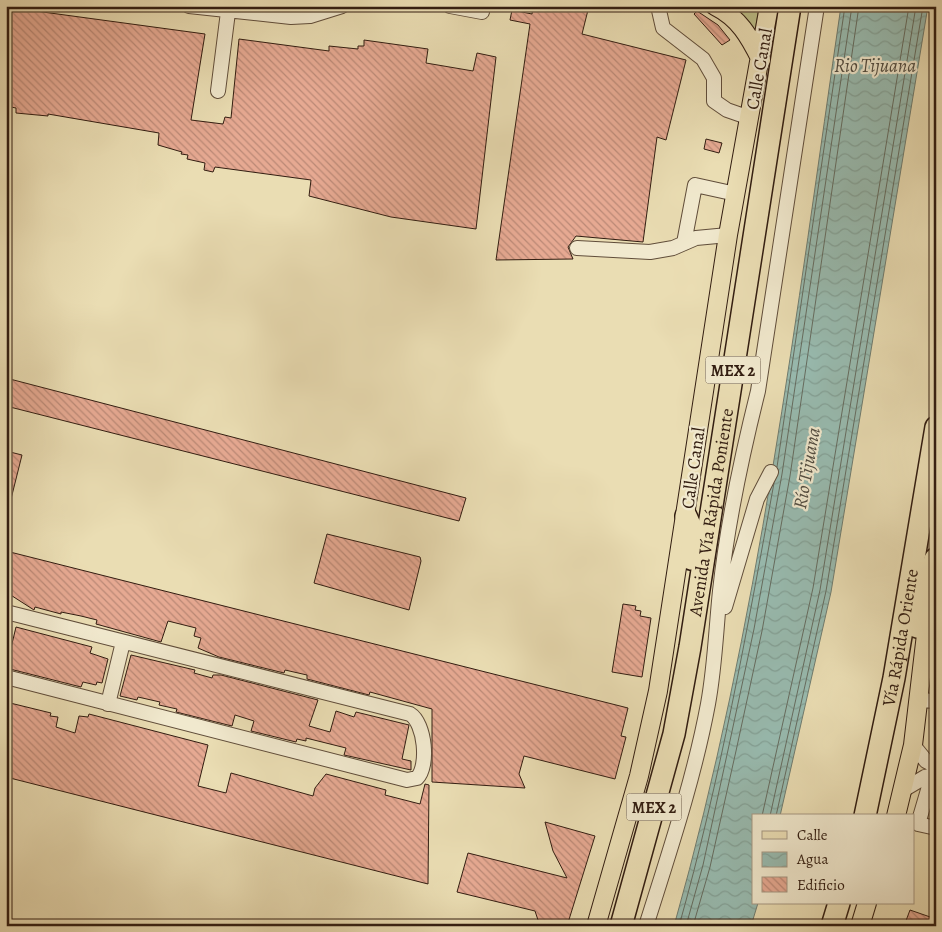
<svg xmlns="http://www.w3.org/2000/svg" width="942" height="932" font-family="Alegreya,serif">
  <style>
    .grass { fill: #bdbf88; stroke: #786e4c }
    .water { fill: url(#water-waves); stroke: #6f7c70 }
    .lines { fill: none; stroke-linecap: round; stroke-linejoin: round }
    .shore { stroke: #656c60; stroke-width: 1 }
    .building { fill: url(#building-back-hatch); stroke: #321d11 }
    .minor-casing { stroke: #604d3a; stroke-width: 16 }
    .major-casing { stroke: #321d11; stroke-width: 20 }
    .highway-casing { stroke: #321d11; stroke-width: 24 }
    .minor { stroke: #f1e9ce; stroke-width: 14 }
    .major { stroke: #eaddb3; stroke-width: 18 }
    .highway { stroke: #eaddb3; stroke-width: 21 }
    .labels { text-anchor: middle; stroke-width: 4.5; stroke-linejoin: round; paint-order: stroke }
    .shield { fill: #f1e9ce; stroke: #6b5a4a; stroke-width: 1 }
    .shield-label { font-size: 16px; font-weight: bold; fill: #321d11 }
    .street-label { font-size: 18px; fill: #321d11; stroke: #f1e9ce }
    .water-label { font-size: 19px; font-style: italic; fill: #514c41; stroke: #f1e9ce }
  </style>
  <defs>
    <pattern id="water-waves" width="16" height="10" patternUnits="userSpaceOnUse" patternTransform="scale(1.25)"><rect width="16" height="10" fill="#98bbb0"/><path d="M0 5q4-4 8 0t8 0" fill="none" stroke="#83a096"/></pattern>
    <pattern id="building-back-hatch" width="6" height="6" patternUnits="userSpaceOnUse" patternTransform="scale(1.25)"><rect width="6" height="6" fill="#e6a992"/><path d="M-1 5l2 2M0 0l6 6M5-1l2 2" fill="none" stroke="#bb8976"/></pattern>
  </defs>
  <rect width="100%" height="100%" fill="#eaddb3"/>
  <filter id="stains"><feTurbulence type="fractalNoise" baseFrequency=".004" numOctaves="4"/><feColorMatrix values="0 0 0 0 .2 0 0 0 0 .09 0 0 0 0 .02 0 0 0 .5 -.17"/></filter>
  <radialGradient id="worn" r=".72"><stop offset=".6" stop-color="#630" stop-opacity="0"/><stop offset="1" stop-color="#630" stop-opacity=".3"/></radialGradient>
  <!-- grass -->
  <path class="grass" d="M725,6h34l-5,32z"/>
  <!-- water -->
  <path class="water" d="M841,6h87l-97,586 -51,224h-27v87h5l-7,23h-77c85,-300 122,-612 167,-920z"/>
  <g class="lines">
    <!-- shore -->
    <path class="shore" d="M777,467l68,-461
      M762,816l51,-228 96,-582
      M770,816l50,-226 96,-584
      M776,816l50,-225 97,-585
      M679,926c41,-145 68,-295 95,-443
      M686,926l17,-61 25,-115 26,-121 28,-155 70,-468
      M693,926l17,-59 26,-116 26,-120 28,-155 69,-470"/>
  </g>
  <!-- building -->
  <path class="building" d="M533,6h56l-7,28 104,26 -20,80 -9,-3 -14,105 -67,-6 -8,11 5,12 -77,1 34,-236 -20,-4 2,-10 20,4z
    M6,7l199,27 -14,86 32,4 2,-7 6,1 8,-79 90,12v-5l29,3v-3h6v-6l64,9 -2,14 47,8 4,-18 19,4 -20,172 -85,-12 -82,-21 2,-16 -96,-13 -2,5 -9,-2 1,-7 -18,-4 1,-4 -7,-1 1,-2 -24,-7 1,-12 -111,-19v2l-32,-3v-5l-10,-2z
    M697,11l21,14 12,15 -8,5 -28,-31z
    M706,139l16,4 -3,10 -15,-4z
    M6,378l460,120 -7,23 -453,-115z
    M6,451l16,4 -12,48h-4z
    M327,534l93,23 1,4 -12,49 -95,-27z
    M6,551l622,157 -7,28 5,1 -11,42 -91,-23 -5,18 6,14 -93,-6v-73l-62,-17 -1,3 -62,-16v-4l-22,-5 -1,3 -65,-16 -21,-9 3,-10 -7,-2 2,-8 -28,-7 -7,21 -65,-18 1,-4 -16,-4 -20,-4v2l-26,-7 -1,3 -28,-18z
    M623,604l13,2 -1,4 6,1 -1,5 11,2 -9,59 -30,-5z
    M16,627l76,20 -2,6 18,6 -6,24 -5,-1 -1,3 -13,-3 -2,5 -75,-19v-16h4z
    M131,655l64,15 -1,3 18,5 1,-3h8l97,25 -9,26 21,6 6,-21 18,6 2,-5 53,13 -7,34 9,2v9l-67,-15 2,-7 -40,-10v3l-9,-2 -1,3 -45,-11 3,-10 -19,-6 -3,11 -56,-14 1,-3 -18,-4 1,-3 -22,-5 -1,3 -17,-4z
    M6,702l45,11 -1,3 8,1 -2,10 19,6 4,-17 9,1 1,-3 119,31 -10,41 28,7 5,-20 82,23 2,-8 11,-14 60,16 -1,5 35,9 5,-20 4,1 -1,99 -422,-107z
    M545,822l50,14 -28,90h-27l-5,-15 -78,-19 11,-39 99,25 -14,-27z
    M910,910l26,9v7h-32z"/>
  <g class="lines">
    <!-- minor casing -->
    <g class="minor-casing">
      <path id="minor" d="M189,6l102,11 19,-1 32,-10
        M450,6l32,6
        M658,6l5,22 40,31 11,19v23l13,9 23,8
        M218,91l10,-79
        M684,243l11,-58 41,9
        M577,248l73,4 23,-4 23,-10 32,-3
        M725,607l32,-108 14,-27
        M6,612l404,102c15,9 19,52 7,64l-10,2 -401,-103
        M918,700l18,1
        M108,704l15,-62
        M913,745l13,16 10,5
        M935,766l-17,58 18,4
        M903,790l22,-13 11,-2
        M646,926c23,-73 48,-147 62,-222 7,-38 8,-75 12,-113 7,-66 22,-136 38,-200l59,-385"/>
    </g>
    <!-- major casing -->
    <g class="major-casing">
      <path id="major" d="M715,6c24,12 34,30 46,54
        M896,816l17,-71 16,-136
        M596,926l43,-150 19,-85 70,-456 41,-229
        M860,926l7,-23"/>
    </g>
    <!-- highway casing -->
    <g class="highway-casing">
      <g id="highway">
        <path d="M686,516l8,18 -3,25"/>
        <path d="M917,627l5,-27 13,-41"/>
        <path id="s1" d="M865,816l29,-138 42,-251"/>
        <path id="s2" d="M621,926l53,-192 16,-87 100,-641"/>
        <path d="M832,926l7,-23"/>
      </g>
    </g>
    <!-- minor -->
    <use href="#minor" class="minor"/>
    <!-- major -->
    <use href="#major" class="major"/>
    <!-- highway -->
    <use href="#highway" class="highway"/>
  </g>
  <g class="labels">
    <!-- shield labels -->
    <g class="shield">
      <rect x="705.5" y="356.5" width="55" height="27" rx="4"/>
      <rect x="626.5" y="793.5" width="55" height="27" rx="4"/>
    </g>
    <g class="shield-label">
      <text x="733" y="376">MEX 2</text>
      <text x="654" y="813">MEX 2</text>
    </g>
    <!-- street labels -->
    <g class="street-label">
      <text transform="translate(759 69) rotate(-80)" y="6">Calle Canal</text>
      <text transform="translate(693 468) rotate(-82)" y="6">Calle Canal</text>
      <text dy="6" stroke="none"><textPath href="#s2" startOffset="424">Avenida Vía Rápida Poniente</textPath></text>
      <text dy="6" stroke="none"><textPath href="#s1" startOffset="182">Vía Rápida Oriente</textPath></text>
    </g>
    <!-- water labels -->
    <g class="water-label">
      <text x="875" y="72">Rio Tijuana</text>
      <text transform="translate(806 468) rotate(-80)" y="7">Río Tijuana</text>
    </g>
  </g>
  <!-- margin -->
  <rect width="942" height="932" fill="none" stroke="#eaddb3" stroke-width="25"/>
  <rect x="8" y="8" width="927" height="917" fill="none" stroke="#321d11" stroke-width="2.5"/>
  <rect x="12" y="12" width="917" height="907" fill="none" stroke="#321d11"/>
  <!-- legend -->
  <rect x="752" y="814" width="162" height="90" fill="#f1e9ce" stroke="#a59782"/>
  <rect x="762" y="831" width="25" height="8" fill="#eaddb3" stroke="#a59782"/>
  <text x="797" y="840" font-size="15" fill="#321d11">Calle</text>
  <rect x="762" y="852" width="25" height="15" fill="url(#water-waves)" stroke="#a59782"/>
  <text x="797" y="864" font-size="15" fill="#321d11">Agua</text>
  <rect x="762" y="877" width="25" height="15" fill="url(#building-back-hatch)" stroke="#a59782"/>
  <text x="797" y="890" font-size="15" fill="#321d11">Edificio</text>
  <rect width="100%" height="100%" filter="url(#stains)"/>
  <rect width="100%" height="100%" fill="url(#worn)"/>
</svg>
